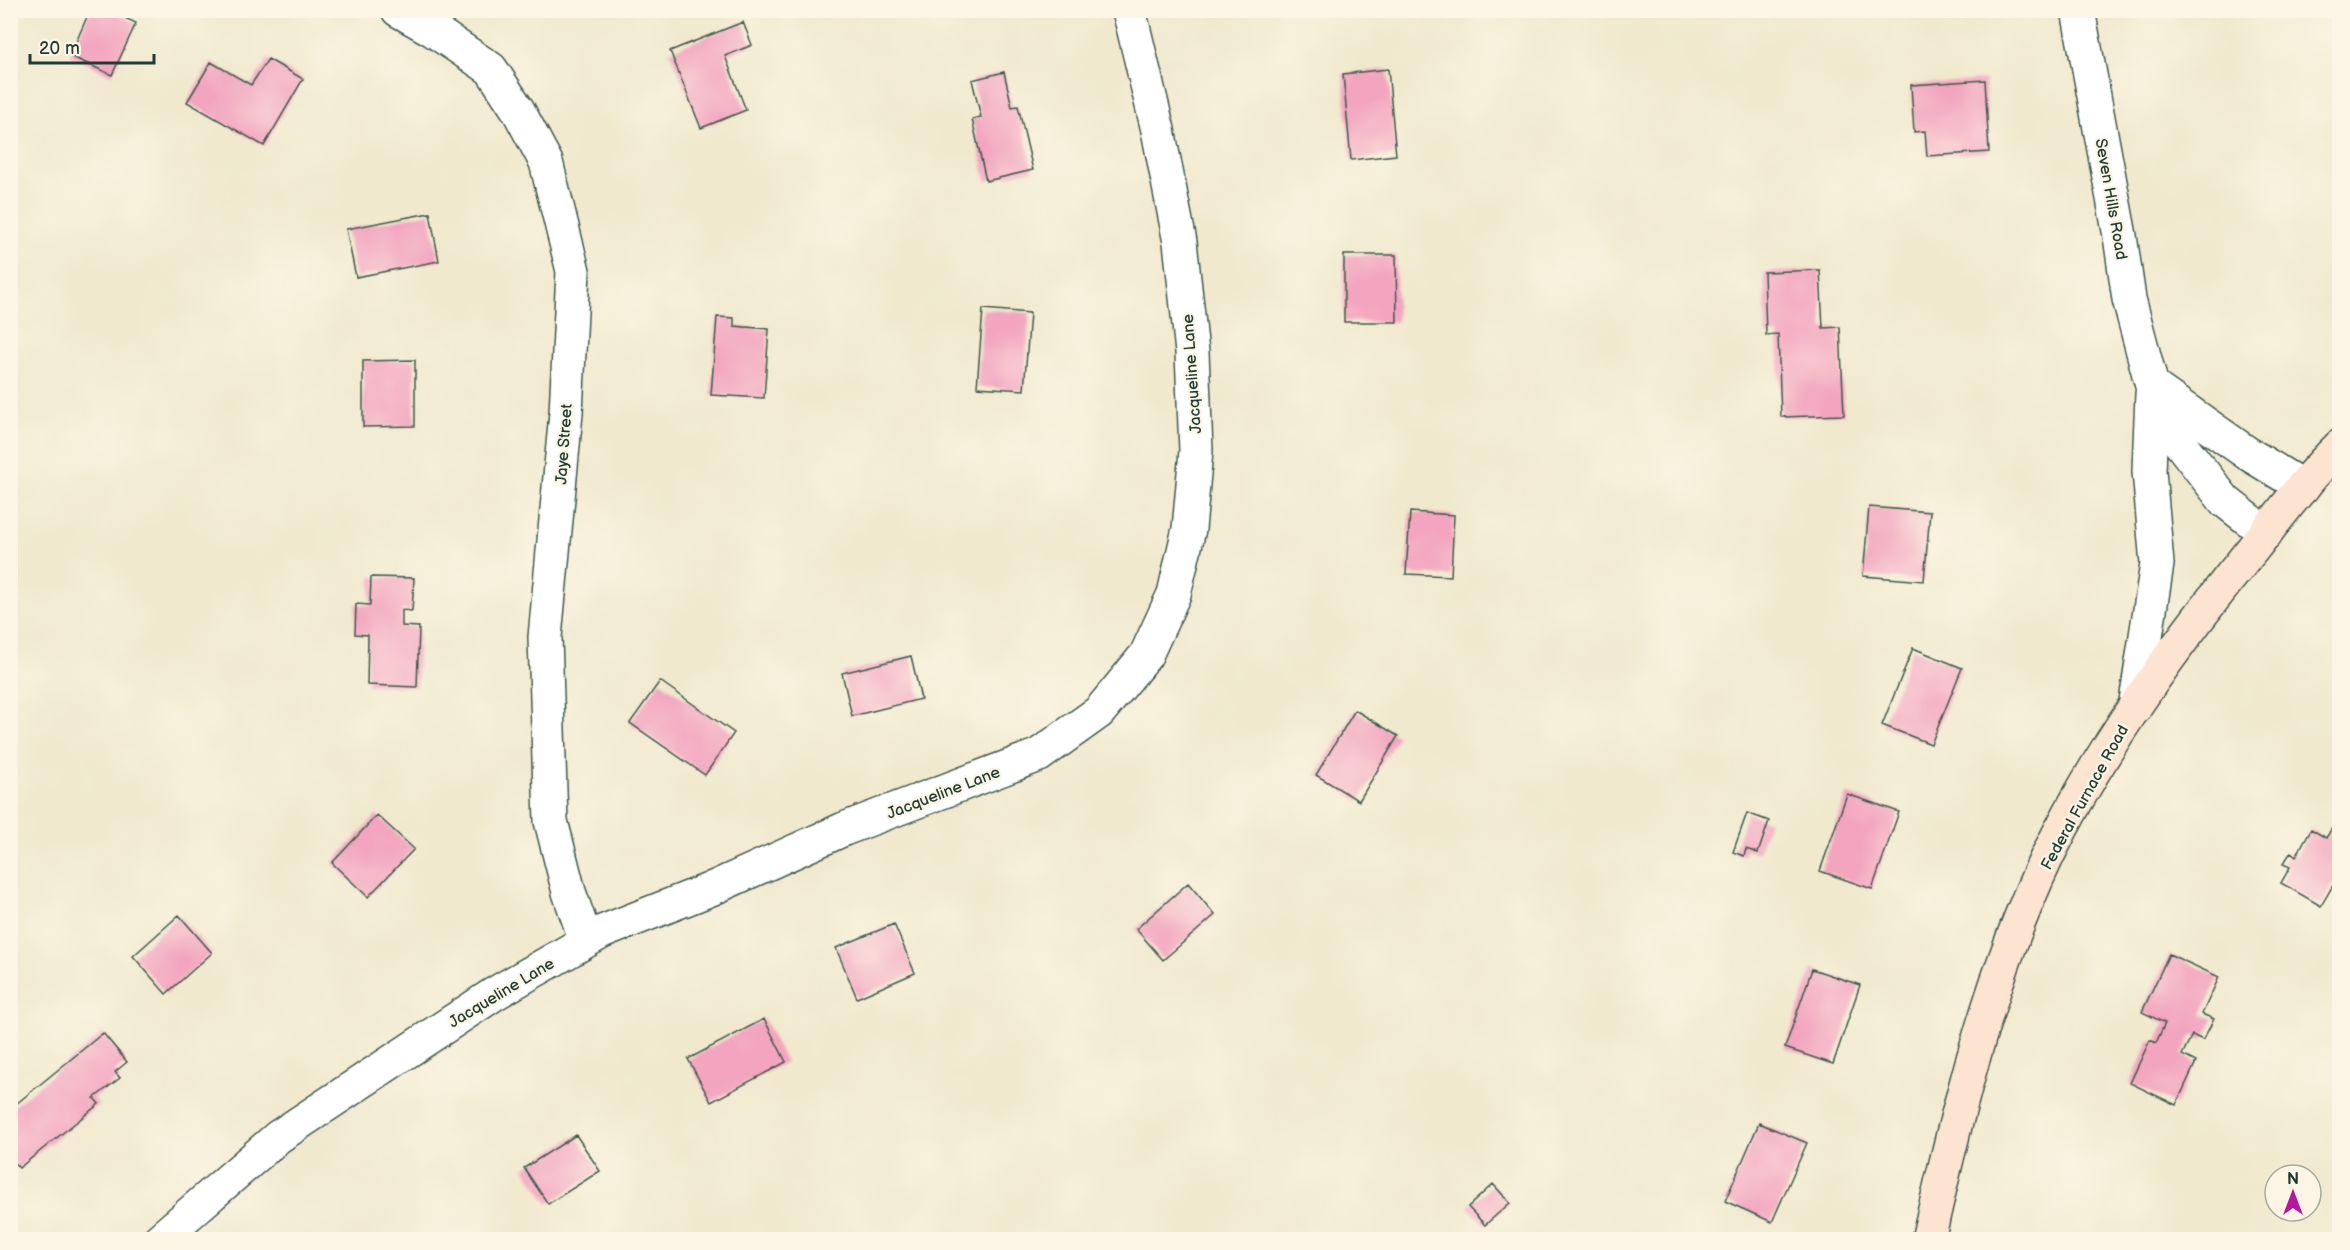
<svg xmlns="http://www.w3.org/2000/svg" width="2350" height="1250" font-family="'Balsamiq Sans',sans-serif">
  <style>
    .building { fill: #f3a5c0 }
    .lines { fill: none; stroke-linecap: round; stroke-linejoin: round }
    .minor-casing { stroke: #3e574b; stroke-width: 36 }
    .tertiary-casing { stroke: #3e574b; stroke-width: 36 }
    .secondary-casing { stroke: #3e574b; stroke-width: 36 }
    .path { stroke: #3e574b; stroke-width: 4; stroke-dasharray: 4.5 4.5; stroke-linecap: butt }
    .minor { stroke: #fff; stroke-width: 33 }
    .tertiary { stroke: #fff; stroke-width: 33 }
    .secondary { stroke: #fde4d1; stroke-width: 33 }
    .labels { text-anchor: middle; stroke-width: 4.5; stroke-linejoin: round; paint-order: stroke }
    .street-label { font-size: 16px; fill: #1f3d34; stroke: #fcf5e5 }
  </style>
  <rect width="100%" height="100%" fill="#fcf5e5"/>
  <filter id="ink" filterUnits="userSpaceOnUse"><feTurbulence type="fractalNoise" baseFrequency=".0167" numOctaves="2"/><feDisplacementMap in="SourceGraphic" scale="12" xChannelSelector="R" yChannelSelector="G"/><feConvolveMatrix kernelMatrix="1 2 1 2 8 2 1 2 1" color-interpolation-filters="sRGB"/></filter>
  <filter id="wash" filterUnits="userSpaceOnUse"><feTurbulence type="fractalNoise" baseFrequency=".008" numOctaves="4" result="noise"/><feDisplacementMap in="SourceGraphic" scale="24" xChannelSelector="R" yChannelSelector="G"/><feGaussianBlur stdDeviation="1.35" result="paint"/><feColorMatrix in="noise" values="0 0 0 0 0 0 0 0 0 0 0 0 0 0 0 0 0 1.4 0 .05"/><feComposite in="paint" operator="in"/></filter>
  <g filter="url(#wash)">
    <rect width="100%" height="100%" fill="#f0e9ce"/>
    <g id="blocks">
      <!-- building -->
      <path class="building" d="M90,10h18l28,13 -24,52 -42,-19z
        M743,22l9,23 -27,11 21,54 -45,18 -31,-77z
        M268,59l35,20 -39,67 -77,-44 24,-40 40,23z
        M1388,69l8,86 -45,5 -8,-86z
        M1004,72l8,35 6,-1 15,64 -47,11 -14,-62 9,-2 -9,-37z
        M1985,80l4,72 -62,4 -2,-25 -11,1 -3,-47z
        M430,213l9,48 -83,16 -10,-48z
        M1344,255h52l1,67h-53z
        M1820,270l3,58 17,-1 4,88 -63,2 -3,-83 -12,1 -2,-63z
        M983,309l47,4 -6,77 -47,-3z
        M717,317l17,1v8l35,3 -5,69 -53,-3z
        M415,360v66l-52,1v-66z
        M1869,507l61,5 -6,69 -61,-5z
        M1410,512l44,3 -3,61 -45,-2z
        M371,577l43,1 -2,33 -10,-1v16l17,1 -2,60 -50,-2 1,-50 -13,-1 1,-30 14,1z
        M1913,648l49,20 -31,76 -49,-19z
        M911,656l10,43 -69,17 -10,-43z
        M660,681l74,52 -29,42 -75,-52z
        M1355,710l43,26 -39,65 -43,-26z
        M1847,794l52,18 -27,77 -52,-18z
        M1747,813l22,8 -11,32 -12,-4 -2,7 -11,-4z
        M377,815l37,34 -46,48 -36,-34z
        M2340,815v67l-4,-2 -15,26 -40,-23 9,-16 -7,-3 8,-12 5,4 15,-27 15,9z
        M1188,883l27,32 -52,45 -27,-31z
        M179,915l33,38 -46,41 -33,-38z
        M894,924l21,49 -58,25 -21,-50z
        M2169,954l50,23 -17,37 12,5 -11,21 -11,-5 -10,20 14,7 -20,43 -46,-22 20,-43 6,3 9,-20 -23,-11z
        M1812,969l48,16 -27,79 -48,-16z
        M764,1019l22,43 -75,40 -23,-43z
        M103,1033l24,29 -12,10 5,6 -26,20 5,6 -80,64 -9,-10v-49z
        M1759,1123l48,20 -35,79 -47,-21z
        M576,1135l24,36 -52,33 -24,-36z
        M1493,1184l17,19 -25,22 -17,-18z"/>
    </g>
  </g>
  <g filter="url(#ink)">
    <use href="#blocks" fill-opacity="0" stroke="#3e574b" stroke-width="1.5"/>
    <g class="lines">
      <!-- minor casing -->
      <g class="minor-casing">
        <path id="minor" d="M398,10l35,20 58,39 27,41 28,52 27,109 -7,142 -21,224 6,184 18,71 17,49
          M159,1240l119,-103 216,-143 108,-62 109,-43 133,-60 195,-74 60,-43 47,-57 28,-61 15,-65 7,-78 -4,-99 -12,-110 -22,-112 -29,-120"/>
      </g>
      <!-- tertiary casing -->
      <g class="tertiary-casing">
        <path id="tertiary" d="M2078,10l42,226 9,63 23,87 24,52 49,63 41,32
          M2152,386l95,67 56,34
          M2135,708l22,-144 -8,-93 3,-77"/>
      </g>
      <!-- secondary casing -->
      <g class="secondary-casing">
        <path id="secondary" d="M1928,1240c29,-129 62,-263 119,-383 52,-106 122,-204 196,-296 31,-38 61,-80 97,-115"/>
      </g>
      <!-- path -->
      <path class="path" d="M2296,10v6"/>
      <!-- minor -->
      <use href="#minor" class="minor"/>
      <!-- tertiary -->
      <use href="#tertiary" class="tertiary"/>
      <!-- secondary -->
      <use href="#secondary" class="secondary"/>
    </g>
  </g>
  <g class="labels">
    <!-- street labels -->
    <g class="street-label">
      <text transform="translate(2112 199) rotate(80)" y="6">Seven Hills Road</text>
      <text transform="translate(1191 374) rotate(-94)" y="6">Jacqueline Lane</text>
      <text transform="translate(563 444) rotate(-86)" y="6">Jaye Street</text>
      <text transform="translate(943 792) rotate(-21)" y="6">Jacqueline Lane</text>
      <text transform="translate(2084 797) rotate(-61)" y="6">Federal Furnace Road</text>
      <text transform="translate(501 992) rotate(-31)" y="6">Jacqueline Lane</text>
    </g>
  </g>
  <!-- margin -->
  <rect width="2350" height="1250" fill="none" stroke="#fcf5e5" stroke-width="36"/>
  <!-- north arrow -->
  <g transform="translate(2293 1193)"><circle r="28" fill="#fcf5e5" stroke="#a4ab9e" stroke-width="1.5"/>
  <path d="M0-4.5L10 22L0 15L-10 22Z" fill="#b5179e"/>
  <text y="-9" font-size="16" font-weight="bold" text-anchor="middle" fill="#1f3d34">N</text>
  </g>
  <!-- scale -->
  <path d="M30 54v9h124v-9" fill="none" stroke="#1f3d34" stroke-width="3"/>
  <text x="39" y="54" font-size="18" fill="#1f3d34" stroke="#fcf5e5" stroke-width="4.5" paint-order="stroke">20 m</text>
</svg>
